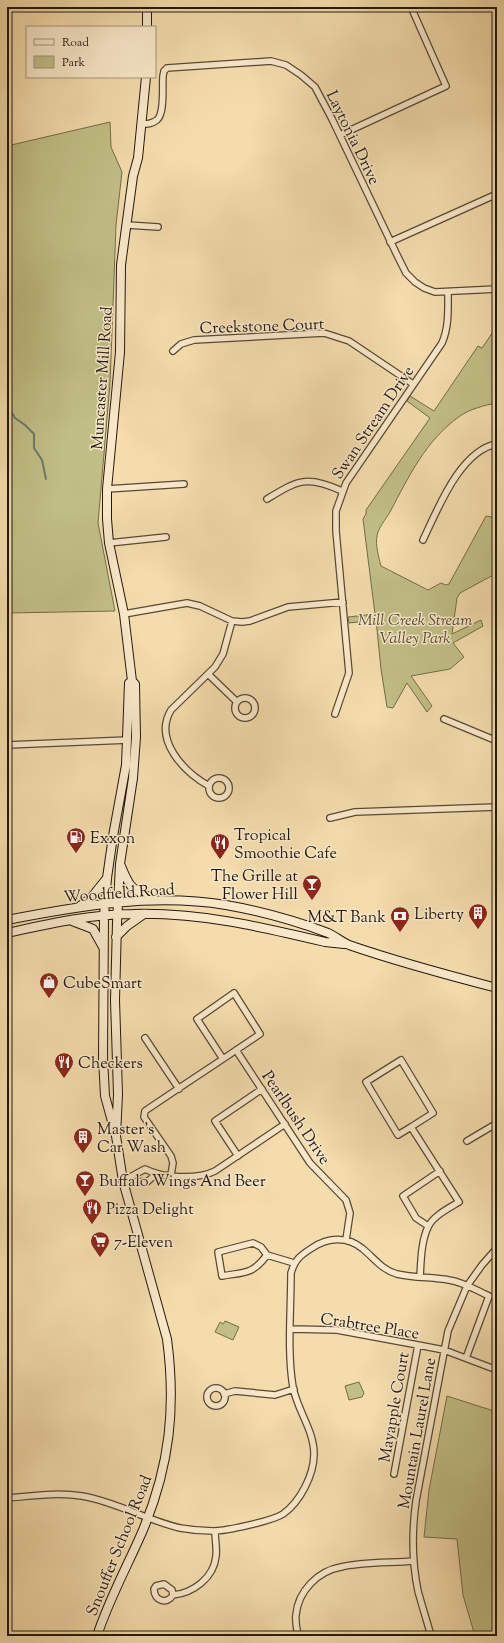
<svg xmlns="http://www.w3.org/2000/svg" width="504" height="1643" font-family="'Sorts Mill Goudy',serif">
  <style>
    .green { fill: #c1bf86; stroke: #726c4a }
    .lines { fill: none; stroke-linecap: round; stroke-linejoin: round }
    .stream { stroke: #6b7a6c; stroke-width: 2 }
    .street-casing { stroke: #564936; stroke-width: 8 }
    .secondary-casing { stroke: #22180f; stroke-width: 10 }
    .street { stroke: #f8e8c9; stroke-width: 5.5 }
    .secondary { stroke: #f8e8c9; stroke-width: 8 }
    .labels { text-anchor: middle; stroke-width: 3; stroke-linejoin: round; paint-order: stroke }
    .street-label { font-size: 16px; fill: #22180f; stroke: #f8e8c9 }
    .park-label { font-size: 16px; font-style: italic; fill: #524a33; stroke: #f8e8c9 }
    .poi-label { font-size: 16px; fill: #22180f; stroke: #f8e8c9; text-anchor: start }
  </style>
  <rect width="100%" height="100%" fill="#f4dcac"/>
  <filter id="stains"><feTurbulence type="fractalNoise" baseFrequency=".005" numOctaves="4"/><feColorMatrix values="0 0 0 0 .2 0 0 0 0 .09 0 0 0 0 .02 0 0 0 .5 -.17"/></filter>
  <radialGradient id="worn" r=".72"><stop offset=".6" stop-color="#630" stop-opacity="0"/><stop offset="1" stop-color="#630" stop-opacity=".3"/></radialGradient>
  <!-- green -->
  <path class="green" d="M110,122l1,25 11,25 -6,53 -6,159 -12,139 17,88 -108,2v-467z
    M497,326v77c-12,2 -27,6 -37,13 -34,24 -51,60 -70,96 -4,7 -12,16 -13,24 -2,9 2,22 4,30l47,24 13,-7 5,2 3,-1 37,-68 11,2v55l-37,20 -3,5 -5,36 29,-14 2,6 -30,17 11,14 -14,12 -39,7 21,30 -5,6 -20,-29 -14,25 -6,-1 -6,-38 -5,-49 -27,3 -1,-6 27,-3 -12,-95 3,-5v-4l64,-92 -23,-17 3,-5 24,15 44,-65 4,2z
    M225,1321l14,6 -6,13 -18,-8 5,-10 3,2z
    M359,1382l5,11 -2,4 -13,3 -4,-14z
    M447,1396l50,16v224h-22l-12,-41 -6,-56 -33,-2 5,-47z"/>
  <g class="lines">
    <!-- stream -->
    <path class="stream" d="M7,407l2,1 6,10 10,7 9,9v14l8,12 4,19"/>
    <!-- street casing -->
    <g class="street-casing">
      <path id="street" d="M357,7h16
        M141,124c6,0 11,0 16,-4 8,-7 5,-33 6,-44l1,-5 3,-3 104,-7 15,4 15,10 14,12 17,32 65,136 9,18 9,9 9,6 11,4 62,-3
        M340,135l106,-49 -35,-79
        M127,225l31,2
        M390,242l107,-48
        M173,351l8,-7 13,-4 130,-7 25,8 64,43
        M107,489l77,-5
        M267,499c31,-19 40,-24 75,-8
        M423,540c14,-29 37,-90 74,-96
        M109,543l57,-6
        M124,614l63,-11 13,3 32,15 10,1 8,-1 38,-14 55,-5
        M208,674l29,28
        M235 708a10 10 0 1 1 20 0a10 10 0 1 1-20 0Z
        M335,714l14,-41 -13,-142v-20l10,-28 96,-140c7,-16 6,-33 6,-51
        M444,719l53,22
        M7,745l121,-5
        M209 788a10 10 0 1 1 20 0a10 10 0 1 1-20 0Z
        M209,786c-25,-14 -56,-46 -38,-76l44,-43 8,-13 9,-33
        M330,818l25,-6 142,-5
        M145,1038l34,51
        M236,1050l74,113 36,37 4,13 -4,27
        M411,1127l22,-14 -32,-53 -35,22 32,53 13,-8 48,75c-10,6 -26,14 -31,25 -7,15 -7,34 -8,50
        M467,1141l27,-16
        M238,1156l-23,-35 47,-32
        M171,1175l2,-12 -2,-7 -27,-39 1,-6c38,-26 77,-51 115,-77l-26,-41 -37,26 26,40
        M123,1181l22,-12c17,9 52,11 70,2l70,-47
        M125,1181l22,1 8,-7
        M428,1226l-12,-8 -13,-22 37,-25
        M267,1255c-15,20 -22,17 -45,21l-4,-24 35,-9 8,4 6,8 27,8
        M291,1329l46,1 81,15 26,5 53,20
        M207 1397a9 9 0 1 1 18 0a9 9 0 1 1-18 0Z
        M224,1394l11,-3 40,4 19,-6
        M394,1474l24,-129
        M7,1498c25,-2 50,-6 75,-2 35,6 64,24 98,32 11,2 22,3 33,3 13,0 59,-10 70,-17 17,-12 31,-39 31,-60 0,-24 -17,-44 -21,-67 -6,-34 -2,-79 -2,-114 4,-14 10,-18 21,-25 16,-11 36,-12 51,1 11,9 19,21 34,25 17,4 35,3 52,6 14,2 27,10 40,16l-23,62
        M173,1595l-1,-5 -8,-6 -8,2 -2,3c0,12 13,16 19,6 20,-2 41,-17 43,-39 1,-8 -1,-17 -1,-25
        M298,1636c-1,-7 -3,-14 -2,-21 2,-24 22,-44 45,-48 21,-5 50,-4 73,-6
        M431,1636c-4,-15 -9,-30 -13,-45 -6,-29 -6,-61 -2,-90l32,-170 19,-45 15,-21 15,-17"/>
    </g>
    <!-- secondary casing -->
    <g class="secondary-casing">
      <path id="secondary" d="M147,27v-20
        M121,866c10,25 11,22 34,34
        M80,906l11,-8 16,-20
        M7,920c72,-14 146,-27 219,-15 34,6 70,16 102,28 7,3 14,9 21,12 49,17 98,30 148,43
        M72,921l21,8 10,18
        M7,933c41,-9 84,-19 126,-19 66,-2 129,13 192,28l19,2
        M116,937l11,-11 17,-12
        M116,1136l2,-42 -3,-94 2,-77 3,-59 13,-86 3,-41 -1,-53 -3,-3 -8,-67 -15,-71 -2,-24v-30l13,-137 1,-87 12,-89 5,-18 8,-81
        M97,1636c12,-37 31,-71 46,-106 27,-65 33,-123 24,-191l-44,-158 -7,-45 -11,-40 -2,-38 1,-142 3,-38 6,-42 13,-71 3,-82 3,-2"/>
    </g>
    <!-- street -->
    <use href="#street" class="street"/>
    <!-- secondary -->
    <use href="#secondary" class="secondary"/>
  </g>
  <!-- icons -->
  <defs>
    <g id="fuel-pin" transform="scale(1)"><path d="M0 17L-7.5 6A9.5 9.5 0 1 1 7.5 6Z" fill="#8f2418" stroke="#f8e8c9"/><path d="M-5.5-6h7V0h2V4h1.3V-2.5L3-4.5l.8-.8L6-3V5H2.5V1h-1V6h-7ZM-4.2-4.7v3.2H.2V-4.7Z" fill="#fff"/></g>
    <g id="restaurant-pin" transform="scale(1)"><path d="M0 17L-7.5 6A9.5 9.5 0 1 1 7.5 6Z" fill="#8f2418" stroke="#f8e8c9"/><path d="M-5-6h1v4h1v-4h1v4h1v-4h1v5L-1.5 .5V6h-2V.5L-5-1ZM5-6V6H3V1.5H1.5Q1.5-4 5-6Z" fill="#fff"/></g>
    <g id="bar-pin" transform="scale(1)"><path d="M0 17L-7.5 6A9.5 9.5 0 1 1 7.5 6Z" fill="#8f2418" stroke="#f8e8c9"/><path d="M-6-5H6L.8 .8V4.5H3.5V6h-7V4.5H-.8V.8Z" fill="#fff"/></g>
    <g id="building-pin" transform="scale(1)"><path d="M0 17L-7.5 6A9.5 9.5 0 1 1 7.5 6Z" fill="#8f2418" stroke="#f8e8c9"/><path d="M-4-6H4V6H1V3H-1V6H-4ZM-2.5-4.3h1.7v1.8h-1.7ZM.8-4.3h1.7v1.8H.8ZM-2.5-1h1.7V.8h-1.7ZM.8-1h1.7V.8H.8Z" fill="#fff"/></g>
    <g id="bank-pin" transform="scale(1)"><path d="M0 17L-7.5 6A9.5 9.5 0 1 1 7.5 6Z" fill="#8f2418" stroke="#f8e8c9"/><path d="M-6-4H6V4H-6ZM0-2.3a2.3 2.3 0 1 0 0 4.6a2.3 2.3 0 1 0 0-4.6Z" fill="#fff"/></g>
    <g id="shop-pin" transform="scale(1)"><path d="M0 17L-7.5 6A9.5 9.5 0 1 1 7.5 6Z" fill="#8f2418" stroke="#f8e8c9"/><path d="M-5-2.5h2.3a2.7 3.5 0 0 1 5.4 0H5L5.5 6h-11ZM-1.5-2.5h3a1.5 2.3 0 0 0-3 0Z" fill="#fff"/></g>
    <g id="supermarket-pin" transform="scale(1)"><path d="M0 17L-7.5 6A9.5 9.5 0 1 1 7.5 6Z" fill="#8f2418" stroke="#f8e8c9"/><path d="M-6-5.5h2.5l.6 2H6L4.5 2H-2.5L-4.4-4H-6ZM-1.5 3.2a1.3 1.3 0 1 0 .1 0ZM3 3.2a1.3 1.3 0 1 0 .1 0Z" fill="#fff"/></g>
  </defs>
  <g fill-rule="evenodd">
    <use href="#fuel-pin" x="76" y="837"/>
    <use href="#restaurant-pin" x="220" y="843"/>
    <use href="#bar-pin" x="312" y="884"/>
    <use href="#building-pin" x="478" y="913"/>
    <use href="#bank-pin" x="400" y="916"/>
    <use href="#shop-pin" x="49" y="982"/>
    <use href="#restaurant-pin" x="64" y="1062"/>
    <use href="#building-pin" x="83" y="1137"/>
    <use href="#bar-pin" x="85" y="1180"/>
    <use href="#restaurant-pin" x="92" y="1208"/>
    <use href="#supermarket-pin" x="100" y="1241"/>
  </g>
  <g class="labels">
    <!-- street labels -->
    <g class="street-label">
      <text transform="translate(354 137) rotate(64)" y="6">Laytonia Drive</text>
      <text transform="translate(262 325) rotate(-2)" y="6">Creekstone Court</text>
      <text transform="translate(101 378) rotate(-86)" y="6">Muncaster Mill Road</text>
      <text transform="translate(372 422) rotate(-56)" y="6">Swan Stream Drive</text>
      <text transform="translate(119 892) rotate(-4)" y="6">Woodfield Road</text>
      <text transform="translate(297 1117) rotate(56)" y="6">Pearlbush Drive</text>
      <text transform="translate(370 1325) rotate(9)" y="6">Crabtree Place</text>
      <text transform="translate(393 1407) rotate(-80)" y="6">Mayapple Court</text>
      <text transform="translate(416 1433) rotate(-80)" y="6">Mountain Laurel Lane</text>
      <text transform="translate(118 1545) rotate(-68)" y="6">Snouffer School Road</text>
    </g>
    <!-- park labels -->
    <g class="park-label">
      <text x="415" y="625">Mill Creek Stream<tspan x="415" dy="18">Valley Park</tspan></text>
    </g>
    <!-- poi labels -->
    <g class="poi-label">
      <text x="234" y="840">Tropical<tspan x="234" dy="18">Smoothie Cafe</tspan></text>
      <text x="90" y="843">Exxon</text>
      <text x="298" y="881" text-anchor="end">The Grille at<tspan x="298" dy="18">Flower Hill</tspan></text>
      <text x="464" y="919" text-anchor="end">Liberty</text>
      <text x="386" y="922" text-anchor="end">M&amp;T Bank</text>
      <text x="63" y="988">CubeSmart</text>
      <text x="78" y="1068">Checkers</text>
      <text x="97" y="1134">Master's<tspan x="97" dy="18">Car Wash</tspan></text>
      <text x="99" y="1186">Buffalo Wings And Beer</text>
      <text x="106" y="1214">Pizza Delight</text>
      <text x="114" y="1247">7-Eleven</text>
    </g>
  </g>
  <!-- margin -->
  <rect width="504" height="1643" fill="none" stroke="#f4dcac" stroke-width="24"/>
  <rect x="8" y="8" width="488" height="1627" fill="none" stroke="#22180f" stroke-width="2"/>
  <rect x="12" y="12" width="480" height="1619" fill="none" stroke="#22180f"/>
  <!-- legend -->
  <rect x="26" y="26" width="130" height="52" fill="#f8e8c9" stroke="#a2957f"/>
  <rect x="34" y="39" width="20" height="6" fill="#f8e8c9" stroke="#a2957f"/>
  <text x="62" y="46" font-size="12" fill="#22180f">Road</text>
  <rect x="34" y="56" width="20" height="12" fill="#c1bf86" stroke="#a2957f"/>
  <text x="62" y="66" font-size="12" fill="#22180f">Park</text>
  <rect width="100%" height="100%" filter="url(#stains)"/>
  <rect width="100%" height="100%" fill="url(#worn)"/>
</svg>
